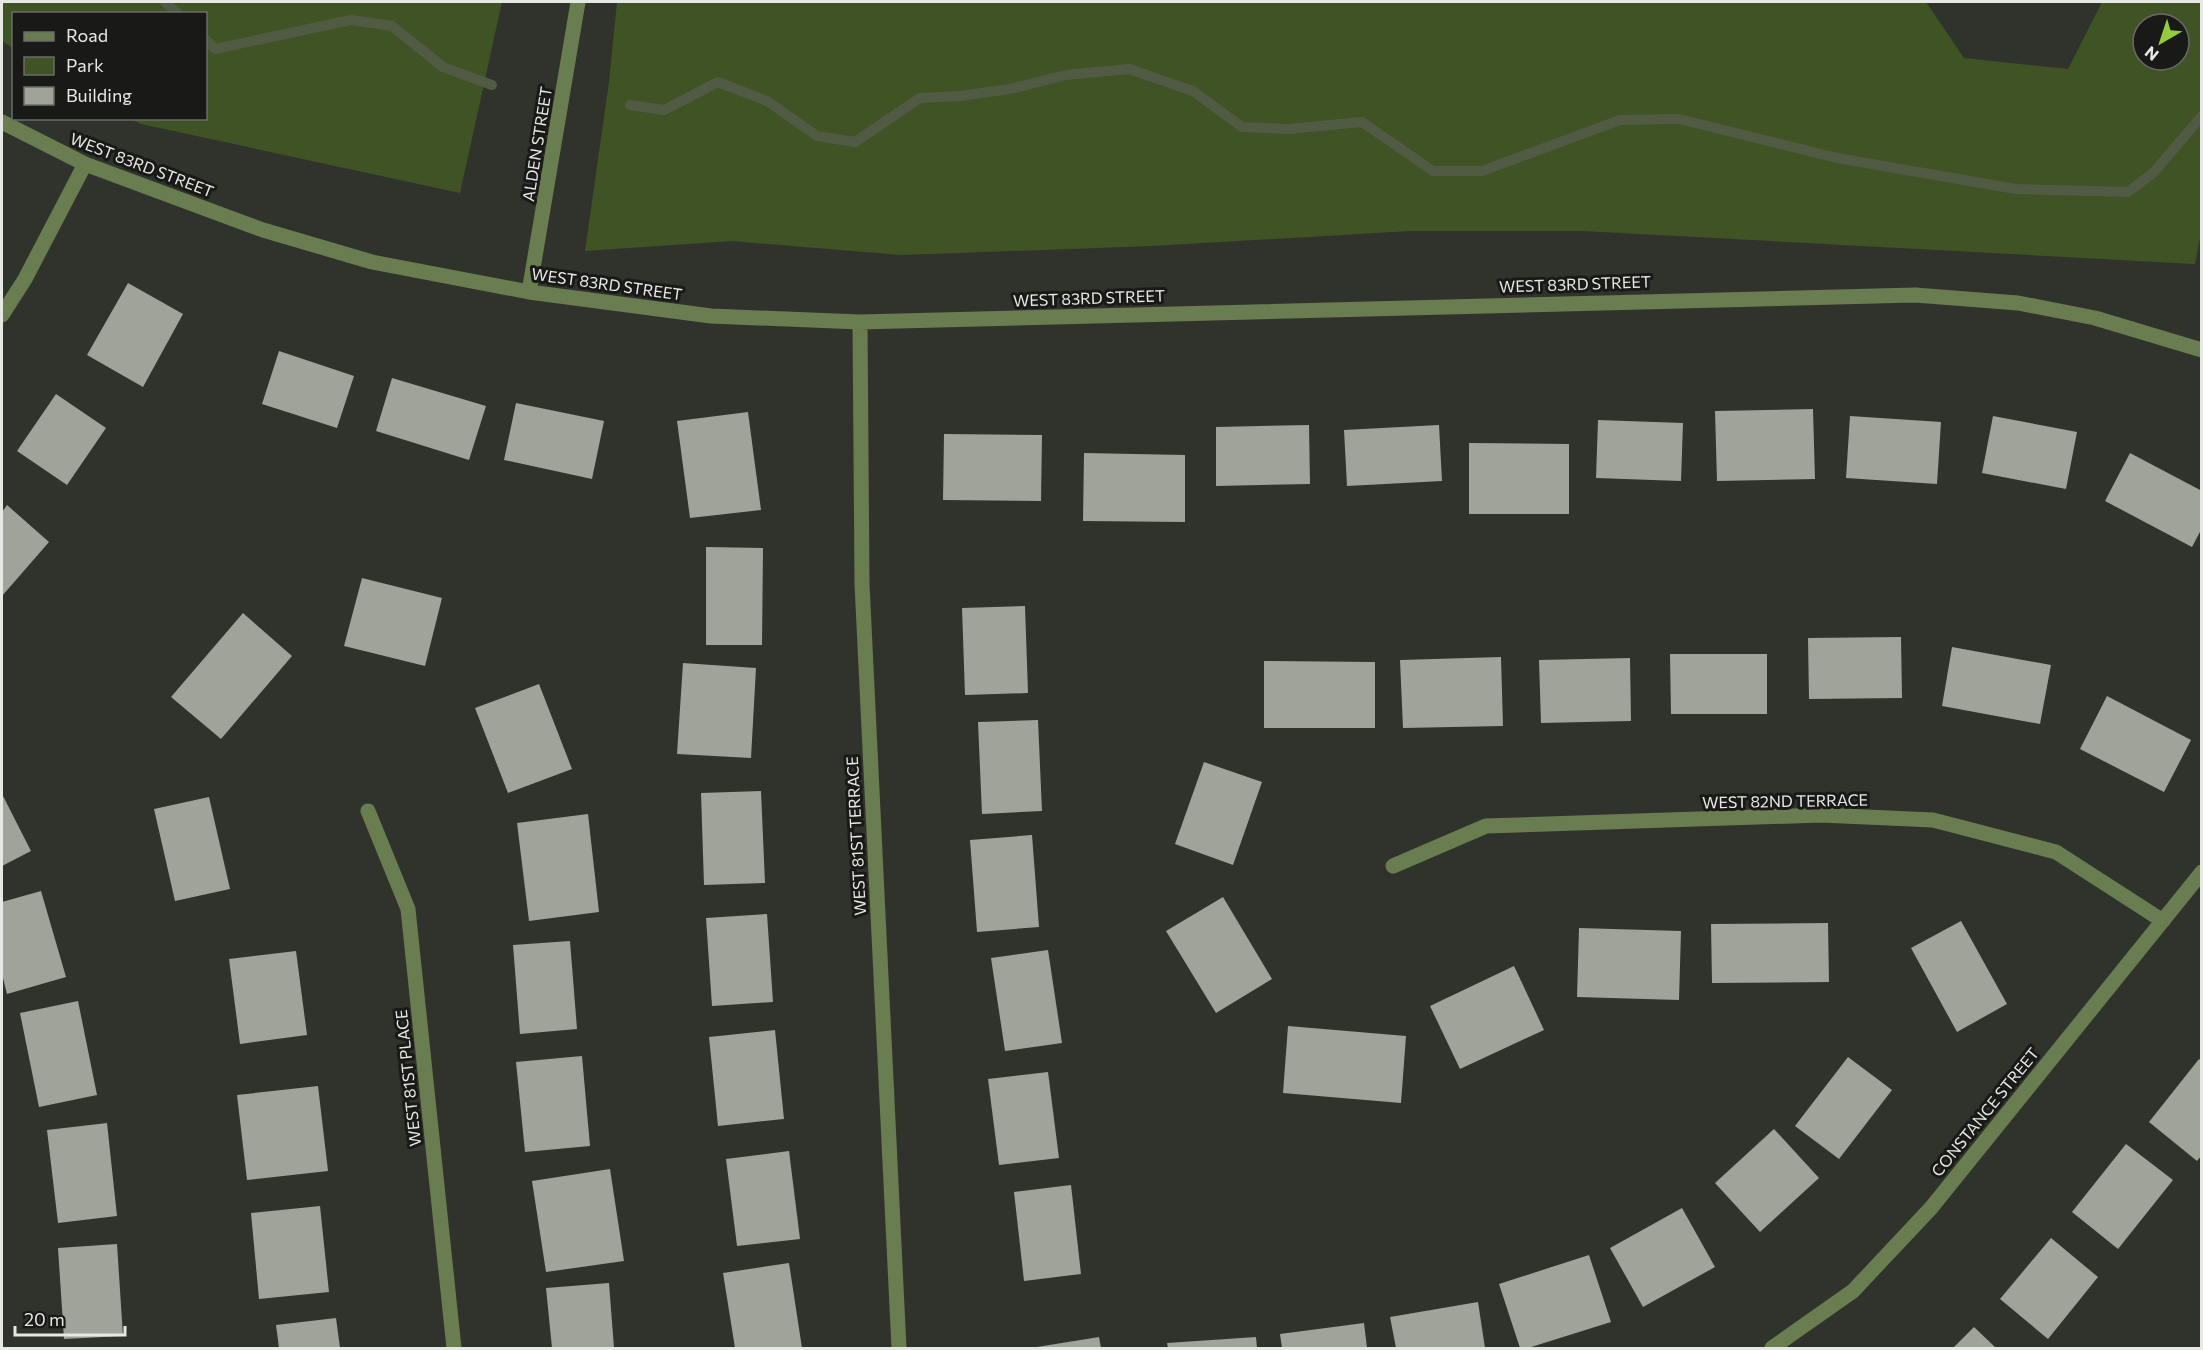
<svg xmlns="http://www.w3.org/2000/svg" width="2203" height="1350" font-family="Commissioner,sans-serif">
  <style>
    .green { fill: #405325; fill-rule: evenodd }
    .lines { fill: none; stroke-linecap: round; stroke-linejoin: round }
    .stream { stroke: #515b44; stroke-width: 10 }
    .building { fill: #9fa39a }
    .minor { stroke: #697d50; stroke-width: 15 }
    .labels { text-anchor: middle; stroke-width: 6; stroke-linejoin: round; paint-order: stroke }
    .street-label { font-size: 16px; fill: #e5e8e3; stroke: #191a17 }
  </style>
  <rect width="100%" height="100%" fill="#30332c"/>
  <!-- green -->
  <path class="green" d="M2,2h500l-42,191 -319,-69 -10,-5 75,-1v-104h-192l-1,34 -11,-7z
    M617,2h1309l38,56 104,11 34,-67h99v231l-6,31 -612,-33h-173l-258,15 -251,9 -169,-14 -147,10 24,-169zM2143,24h36v36h-36z"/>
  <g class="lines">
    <!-- stream -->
    <path class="stream" d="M165,2l13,12
      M206,40l9,9 136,-29 41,6 51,41 49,18
      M630,105l34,5 54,-28 49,19 50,35 38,6 65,-44 40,-2 50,-7 56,-14 63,-6 64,22 49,36 47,2 73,-7 71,49h49l138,-51 59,-1 158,39 179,31 112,3 25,-19 49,-57"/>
  </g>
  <!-- building -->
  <path class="building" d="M128,283l55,31 -40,73 -56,-32z
    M279,351l75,25 -17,52 -75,-24z
    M392,378l94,28 -17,54 -93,-29z
    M56,394l50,34 -39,57 -50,-34z
    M516,403l88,18 -12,58 -88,-19z
    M1813,409l2,70 -98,2 -2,-70z
    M748,412l13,98 -71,8 -13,-97z
    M1850,416l91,6 -4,62 -91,-6z
    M1993,416l84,16 -11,57 -84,-16z
    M1598,420l85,3 -2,58 -85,-3z
    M1309,425l1,59 -94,2v-59z
    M1439,425l3,56 -95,5 -3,-56z
    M944,434l98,1 -1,66 -98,-1z
    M1469,443l100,1v70h-100z
    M1084,453l101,2v67l-102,-1z
    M2130,453l72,38v37l-10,19 -87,-46z
    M7,505l42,37 -47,54v-84z
    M706,547l57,1 -1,97h-56z
    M362,578l80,20 -17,68 -81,-20z
    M1025,606l3,87 -63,2 -3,-87z
    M243,613l49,43 -71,83 -50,-42z
    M1901,637l1,61 -93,1 -1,-61z
    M1952,647l99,18 -11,59 -98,-18z
    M1670,654h97v60h-96z
    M1501,657l2,69 -100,2 -3,-68z
    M1630,658l1,63 -90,2 -2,-63z
    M1264,661l111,1v66h-111z
    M683,663l73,5 -5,90 -74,-4z
    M539,684l33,85 -64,24 -33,-85z
    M2107,696l84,44 -27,52 -84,-43z
    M1038,720l4,91 -60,3 -4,-92z
    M1204,762l58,20 -29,83 -58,-21z
    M761,791l4,92 -61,2 -3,-92z
    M2,794l29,57 -29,15z
    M209,797l21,92 -55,12 -21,-92z
    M588,814l11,98 -70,9 -12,-98z
    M1032,835l7,92 -62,5 -7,-92z
    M41,891l25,86 -59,17 -5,-20v-72z
    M1223,897l49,82 -56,34 -50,-82z
    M767,914l6,88 -61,4 -6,-88z
    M1961,921l46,83 -50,28 -46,-84z
    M1828,923l1,59 -117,1 -1,-59z
    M1579,928l102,3 -2,69 -102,-3z
    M570,941l7,88 -57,5 -7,-89z
    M1048,950l14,93 -57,8 -14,-93z
    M296,951l11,84 -67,9 -11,-85z
    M1514,966l30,64 -84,39 -30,-63z
    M78,1001l19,94 -58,12 -19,-94z
    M1288,1026l118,10 -5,67 -118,-10z
    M775,1030l9,89 -66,7 -9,-89z
    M582,1056l8,90 -65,6 -9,-90z
    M1848,1057l44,33 -53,69 -44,-33z
    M2199,1059l3,2v94l-5,6 -48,-39z
    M1048,1072l11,86 -60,7 -11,-86z
    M318,1086l10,85 -81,9 -10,-85z
    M107,1123l10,93 -59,7 -11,-93z
    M1774,1129l45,49 -59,54 -45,-49z
    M2126,1144l47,36 -55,69 -46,-37z
    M789,1151l11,88 -63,7 -11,-87z
    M610,1169l14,92 -78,11 -14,-91z
    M1071,1185l10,89 -57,7 -10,-89z
    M320,1206l9,86 -70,7 -8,-86z
    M1682,1208l33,59 -72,40 -33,-59z
    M2051,1238l47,39 -50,62 -48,-40z
    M117,1244l6,92 -59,3 -6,-91z
    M1589,1255l22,67 -83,26h-8l-21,-64z
    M789,1263l13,85h-67l-12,-75z
    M609,1283l5,65h-62l-6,-60z
    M1478,1302l7,46h-89l-6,-31z
    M336,1318l4,30h-61l-3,-23z
    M1364,1323l3,25h-85l-2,-14z
    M1974,1327l22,21h-43z
    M1099,1337l2,11h-64v-1z
    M1256,1337l1,11h-89l-1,-5z"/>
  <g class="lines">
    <!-- minor -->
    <path class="minor" d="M2,122l83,42 178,66 109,32 157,30 182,24 149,6 1055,-27 103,8 77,15 107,32
      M529,292l49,-290
      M2,315l23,-36 60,-115
      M860,322l2,262 37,764
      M368,811l40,98 46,439
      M1393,866l93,-40 335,-11 112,5 123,32 107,69
      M1772,1348l81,-57 78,-83 271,-336"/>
  </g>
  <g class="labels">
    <!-- street labels -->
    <g class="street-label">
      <text transform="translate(537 144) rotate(-81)" y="6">ALDEN STREET</text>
      <text transform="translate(142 165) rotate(21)" y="6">WEST 83RD STREET</text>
      <text transform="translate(607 284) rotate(8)" y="6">WEST 83RD STREET</text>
      <text transform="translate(1575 284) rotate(-2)" y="6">WEST 83RD STREET</text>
      <text transform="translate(1089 298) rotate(-2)" y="6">WEST 83RD STREET</text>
      <text transform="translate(1785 801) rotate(-1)" y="6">WEST 82ND TERRACE</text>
      <text transform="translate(856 836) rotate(-93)" y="6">WEST 81ST TERRACE</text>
      <text transform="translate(408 1078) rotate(-96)" y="6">WEST 81ST PLACE</text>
      <text transform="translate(1985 1112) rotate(-51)" y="6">CONSTANCE STREET</text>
    </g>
  </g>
  <!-- border -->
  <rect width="2203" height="1350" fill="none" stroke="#e5e8e3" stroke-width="6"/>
  <!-- legend -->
  <rect x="12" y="12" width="195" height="108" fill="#191a17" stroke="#6b6c69" stroke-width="1.5"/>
  <rect x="24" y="32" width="30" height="9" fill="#697d50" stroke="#6b6c69" stroke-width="1.5"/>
  <text x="66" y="42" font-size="18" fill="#e5e8e3">Road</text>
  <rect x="24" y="57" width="30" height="18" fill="#405325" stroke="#6b6c69" stroke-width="1.5"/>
  <text x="66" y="72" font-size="18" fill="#e5e8e3">Park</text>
  <rect x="24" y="87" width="30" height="18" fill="#9fa39a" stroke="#6b6c69" stroke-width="1.5"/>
  <text x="66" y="102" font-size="18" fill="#e5e8e3">Building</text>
  <!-- north arrow -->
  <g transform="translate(2161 42) rotate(219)"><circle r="28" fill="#191a17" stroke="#6b6c69" stroke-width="1.5"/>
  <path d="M0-4.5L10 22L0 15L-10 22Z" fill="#95cc3b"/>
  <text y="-9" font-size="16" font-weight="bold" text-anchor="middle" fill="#e5e8e3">N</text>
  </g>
  <!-- scale -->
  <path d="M15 1326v9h110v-9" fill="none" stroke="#e5e8e3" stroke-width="3"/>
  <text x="24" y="1326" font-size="18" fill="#e5e8e3" stroke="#191a17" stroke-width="4.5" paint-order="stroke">20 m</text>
</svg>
